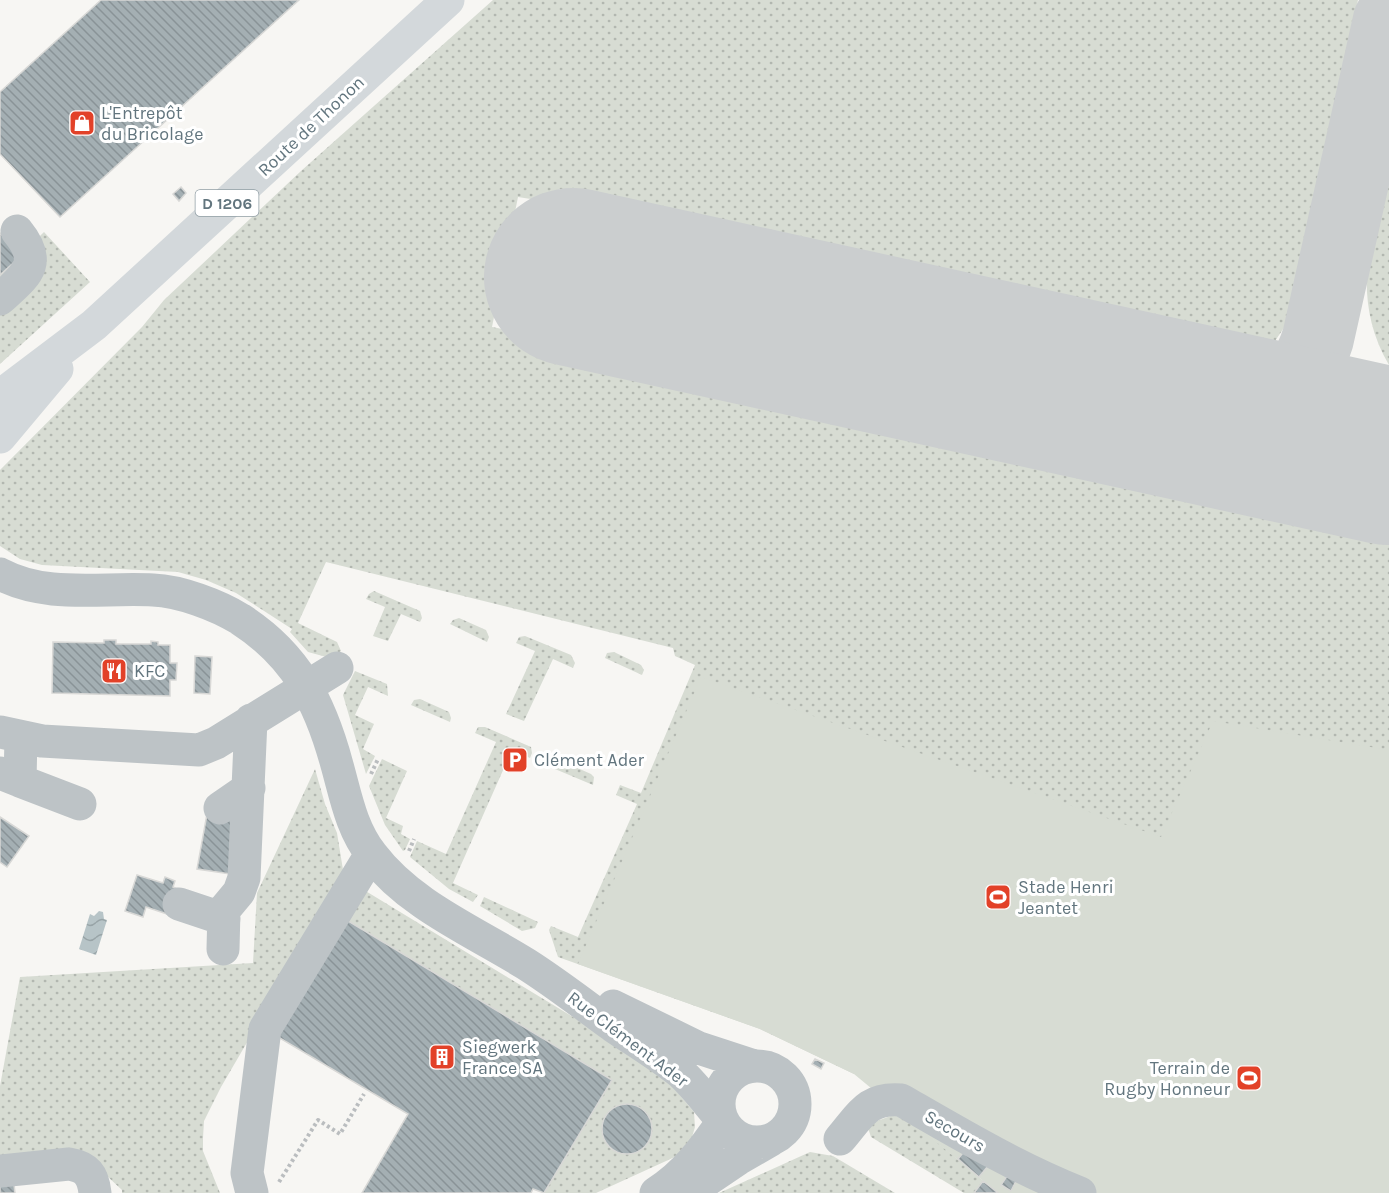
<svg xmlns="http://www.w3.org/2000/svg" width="1389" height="1193" font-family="Karla,sans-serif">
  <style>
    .grass { fill: url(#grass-dots) }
    .garden { fill: #d7dcd3 }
    .water { fill: url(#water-waves) }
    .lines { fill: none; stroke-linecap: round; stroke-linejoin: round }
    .taxiway { stroke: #cbcecf; stroke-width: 72 }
    .runway { stroke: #cbcecf; stroke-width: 178 }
    .building { fill: url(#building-back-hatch); stroke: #d8d8d6; stroke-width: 1.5 }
    .path { stroke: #babdbf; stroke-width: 4; stroke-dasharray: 3 3; stroke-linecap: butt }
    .minor { stroke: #bdc3c6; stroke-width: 33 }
    .major { stroke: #d3d8db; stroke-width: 33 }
    .labels { text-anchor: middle; stroke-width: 6; stroke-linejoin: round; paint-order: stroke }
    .shield { fill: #fff; stroke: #919ea5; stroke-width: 1.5 }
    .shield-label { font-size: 16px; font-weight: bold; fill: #62757e }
    .poi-label { font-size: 18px; fill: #62757e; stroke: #fff; text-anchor: start }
    .street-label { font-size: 18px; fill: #62757e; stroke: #fff }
  </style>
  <defs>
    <pattern id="grass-dots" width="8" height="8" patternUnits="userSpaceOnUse" patternTransform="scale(1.5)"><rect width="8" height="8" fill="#d7dcd3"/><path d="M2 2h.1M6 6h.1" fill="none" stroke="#b2b7b0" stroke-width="1.8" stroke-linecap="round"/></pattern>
    <pattern id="water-waves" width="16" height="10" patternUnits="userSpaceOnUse" patternTransform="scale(1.5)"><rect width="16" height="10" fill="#b7c4c7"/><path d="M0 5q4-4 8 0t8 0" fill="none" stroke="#98a4a7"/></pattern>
    <pattern id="building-back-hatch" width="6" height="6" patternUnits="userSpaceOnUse" patternTransform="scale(1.5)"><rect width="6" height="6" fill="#a4afb3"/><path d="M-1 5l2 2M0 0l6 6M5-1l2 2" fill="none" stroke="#899397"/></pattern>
  </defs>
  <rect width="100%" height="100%" fill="#f7f6f3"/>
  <!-- grass -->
  <path class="grass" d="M493,0h865l-17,73 8,2 -53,235 -21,31 -21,9 -552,-130 -7,13c-45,-31 -84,-35 -136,-44l-3,14 -38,-6 -26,130 30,6 -3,10 870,194v262l-535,275 -94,-45 -202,-72 -9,-27 2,-4 27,11 59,-133 -21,-9 4,-10 21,8 54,-128 -20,-9 -2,-8 -347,-86 -28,61 39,19 4,9 -11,7 -22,-6 -18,-20 2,-3 -56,-36 -30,-13 -28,-8 -136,-7 -22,-6 -20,-13v-76l142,-143 22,-27 137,-129z
    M1389,155v210c-41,-70 -16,-137 0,-210z
    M44,232l46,50 -90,82v-89z
    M374,591l46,20 2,7 -2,4 -19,-8 -13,27 -15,-5 12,-29 -19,-8 3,-5z
    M459,618l27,12 3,7 -2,5 -37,-18 3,-4z
    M525,636l46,19 4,8 -2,5 -20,-9 -29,62 -18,-7 29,-63 -19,-8 3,-6z
    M614,652l27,13 3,5 -2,5 -37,-17 2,-5z
    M355,671l32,13 1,12 -20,-9 -13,28 19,9 -11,25 12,7 -9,18 -23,-79z
    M420,699l29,13 2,6 -1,4 -39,-17 3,-5z
    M478,727h7l46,20 1,6 -2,5 -18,-8 -59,133 25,12 -5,7 -24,-13 -39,-32 7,-16 29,13 50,-112 -21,-9z
    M382,759l25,12 -21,47 17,8 -2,8 9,5 -5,11 -2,1 -18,-26 -16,-39z
    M564,762l27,12 3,3 -1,8 -38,-16 4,-5z
    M315,769l10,35 12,29 7,43 -123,211 -17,34 -1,17v13l17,42h-98v-3l-15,-14 -107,-12v-78l20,-109 233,-14 4,-70z
    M364,890l270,164 29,21 31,37 1,15 -3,10 -15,19 -81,37h-52l68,-113 -267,-161z
    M484,897l54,25 -3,6 -13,3 -42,-25z
    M901,1112l97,81h-34l-93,-56 -3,-9 1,-4z
    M810,1152l23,4 62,37h-176z"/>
  <!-- garden -->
  <path class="garden" d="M701,677l460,160 52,-116 176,29v443h-391l-144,-119 -94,-45 -182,-65z"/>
  <!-- water -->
  <path class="water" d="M99,911l4,1 1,7 3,1 -11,35 -17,-6 11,-35 4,2z"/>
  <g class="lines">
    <!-- taxiway -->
    <path class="taxiway" d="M1205,416c57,-2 95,-20 113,-78l71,-318"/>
    <!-- runway -->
    <path class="runway" d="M573,277l816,179"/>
  </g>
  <!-- building -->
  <path class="building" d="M101,0h198l-239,217 -60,-63v-62z
    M181,187l5,6 -7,8 -6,-7z
    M0,233l21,23 -21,19z
    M104,640h12v4h35v-3l7,1v3h12v18h7l-1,17h-6v16l-118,-3 1,-51 51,1z
    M195,656l17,1 -2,37 -16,-1z
    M207,814l38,4 -8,57 -40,-6z
    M0,817l29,19 -22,31 -7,-5z
    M137,875l26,8 2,-6 10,4 -2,6 5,2 -8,26 -24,-8 -3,10 -18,-6z
    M345,919l267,161 -68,113 -11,-4 -2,4h-169l46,-79 -135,-80z
    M815,1059l9,4 -3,6 -9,-5z
    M602 1129a25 25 0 1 1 50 0a25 25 0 1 1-50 0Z
    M966,1149l22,17 -9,11 -21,-18z
    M13,1176l2,17h-15v-15z
    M1007,1176l9,5 -5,10 -10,-6z
    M983,1181l14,11 1,1h-24z"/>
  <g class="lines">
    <!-- path -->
    <path class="path" d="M371,774l7,-15
      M409,851l5,-12
      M279,1182l39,-62 22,14 24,-40"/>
    <!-- minor -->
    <path class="minor" d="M0,299c26,-24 44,-35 17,-68
      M0,574c47,25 102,13 153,16 27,1 64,15 87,29 56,36 80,83 97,146 9,32 14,63 35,90 38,50 101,76 154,109 30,19 58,41 87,62 22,15 47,30 68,47 15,14 28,32 42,48 -19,28 -38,54 -67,72
      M0,732l42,9 157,9 17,-7 121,-75
      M0,773l20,8 1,-44
      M20,781l60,23
      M220,808l29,-20
      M179,904l45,15
      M223,949l1,-39 15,-18 5,-14 7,-158
      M613,1006l86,42 55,18
      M719 1104a38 38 0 1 1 76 0a38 38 0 1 1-76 0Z
      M840,1139c20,-23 27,-42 61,-39 59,34 116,68 179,93
      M0,1171l69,-7c18,3 24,11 26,29
      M252,1193l-5,-20 18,-144 106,-175
      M688,1193l50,-34 33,-19"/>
    <!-- major -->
    <path class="major" d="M0,396l94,-71 354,-325
      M0,437l57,-68"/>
  </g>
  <!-- icons -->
  <defs>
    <g id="shop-square" transform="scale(1.35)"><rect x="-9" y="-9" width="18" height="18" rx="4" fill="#e24128" stroke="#fff"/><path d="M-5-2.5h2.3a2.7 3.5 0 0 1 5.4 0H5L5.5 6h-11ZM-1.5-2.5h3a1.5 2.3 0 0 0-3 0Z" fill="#fff"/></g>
    <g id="restaurant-square" transform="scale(1.35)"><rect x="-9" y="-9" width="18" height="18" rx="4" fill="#e24128" stroke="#fff"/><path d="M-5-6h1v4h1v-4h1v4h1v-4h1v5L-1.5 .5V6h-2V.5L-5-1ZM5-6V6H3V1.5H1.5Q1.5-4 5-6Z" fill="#fff"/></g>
    <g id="parking-square" transform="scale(1.35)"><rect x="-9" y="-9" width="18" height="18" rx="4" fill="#e24128" stroke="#fff"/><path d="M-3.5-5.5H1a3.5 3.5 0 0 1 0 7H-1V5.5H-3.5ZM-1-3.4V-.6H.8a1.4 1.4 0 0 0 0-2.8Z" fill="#fff"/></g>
    <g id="stadium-square" transform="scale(1.35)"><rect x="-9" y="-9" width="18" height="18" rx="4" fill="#e24128" stroke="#fff"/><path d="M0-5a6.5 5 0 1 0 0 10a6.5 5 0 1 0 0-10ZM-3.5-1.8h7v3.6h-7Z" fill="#fff"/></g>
    <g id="building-square" transform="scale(1.35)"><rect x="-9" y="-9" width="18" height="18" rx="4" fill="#e24128" stroke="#fff"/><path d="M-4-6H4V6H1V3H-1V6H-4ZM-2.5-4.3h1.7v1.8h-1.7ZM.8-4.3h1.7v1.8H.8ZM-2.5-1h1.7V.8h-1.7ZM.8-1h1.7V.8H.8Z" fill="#fff"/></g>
  </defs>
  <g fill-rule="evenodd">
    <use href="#shop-square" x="82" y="123"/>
    <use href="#restaurant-square" x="114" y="671"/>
    <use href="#parking-square" x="515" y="760"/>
    <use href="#stadium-square" x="998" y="897"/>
    <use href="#building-square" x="442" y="1057"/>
    <use href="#stadium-square" x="1249" y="1078"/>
  </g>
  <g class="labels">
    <!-- shield labels -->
    <rect class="shield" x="195.5" y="190" width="63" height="26" rx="4.5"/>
    <g class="shield-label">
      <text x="227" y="209">D 1206</text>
    </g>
    <!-- poi labels -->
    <g class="poi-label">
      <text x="101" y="119">L'Entrepôt<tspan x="101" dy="21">du Bricolage</tspan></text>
      <text x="134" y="677">KFC</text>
      <text x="534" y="766">Clément Ader</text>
      <text x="1018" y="893">Stade Henri<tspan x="1018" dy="21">Jeantet</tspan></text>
      <text x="462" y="1053">Siegwerk<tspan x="462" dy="21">France SA</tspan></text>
      <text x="1230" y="1074" text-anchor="end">Terrain de<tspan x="1230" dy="21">Rugby Honneur</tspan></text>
    </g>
    <!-- street labels -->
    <g class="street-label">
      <text transform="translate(311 126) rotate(-43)" y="6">Route de Thonon</text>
      <text transform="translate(628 1039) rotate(37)" y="6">Rue Clément Ader</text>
      <text transform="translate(955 1131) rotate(30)" y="6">Secours</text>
    </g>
  </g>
</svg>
